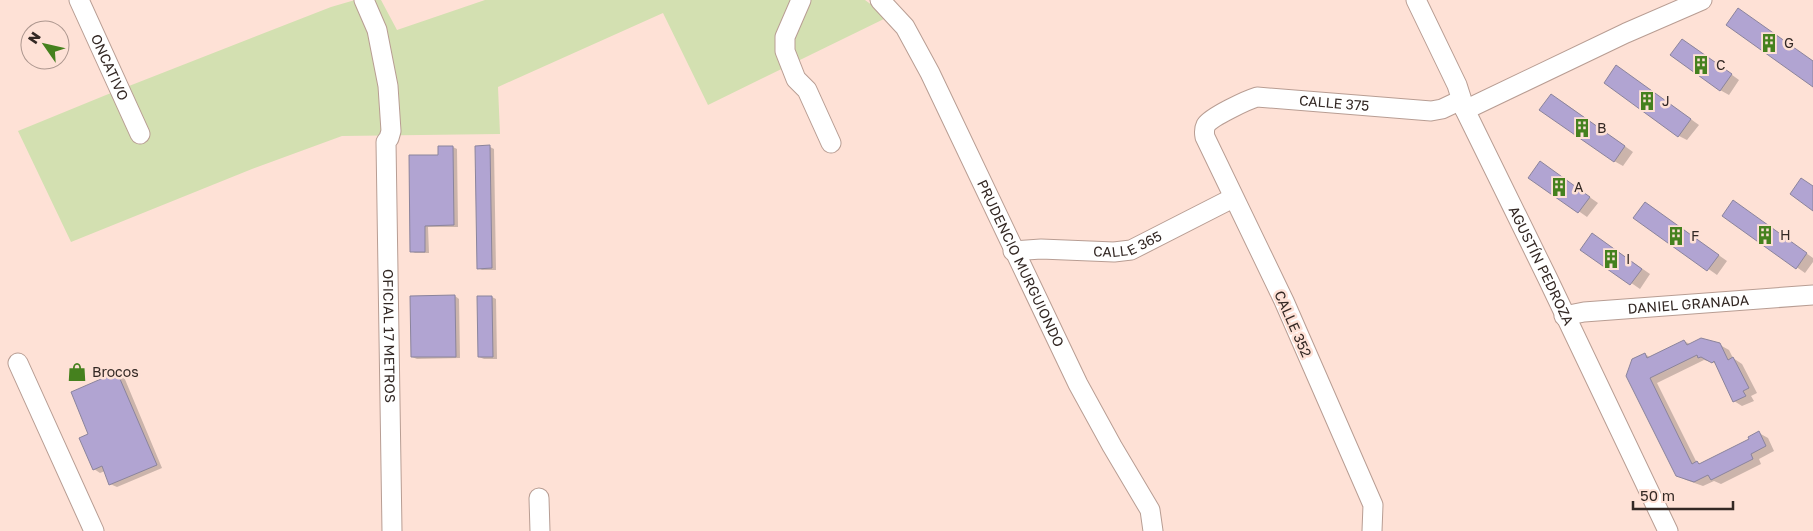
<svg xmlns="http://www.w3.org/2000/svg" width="1813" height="531" font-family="'Golos Text',sans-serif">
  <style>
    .green { fill: #d3e0b1 }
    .shadow { fill: #0003 }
    .building { fill: #b1a4d2; stroke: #8b849c }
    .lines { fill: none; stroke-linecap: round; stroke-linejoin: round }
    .minor-casing { stroke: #b89d93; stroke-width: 21 }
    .minor { stroke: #fff; stroke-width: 19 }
    .labels { text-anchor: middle; stroke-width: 5; stroke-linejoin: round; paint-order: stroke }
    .poi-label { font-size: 14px; fill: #332824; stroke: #fee1d6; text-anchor: start }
    .street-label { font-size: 14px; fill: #332824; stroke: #fee1d6 }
  </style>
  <rect width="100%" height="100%" fill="#fee1d6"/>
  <!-- green -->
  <path class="green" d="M355,0h26l16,30 88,-30h380l23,17 -180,88 -45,-92 -165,74 2,47 -158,2 -90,33 -181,73 -53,-111 88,-36 225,-88z"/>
  <!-- shadow -->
  <path class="shadow" d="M1691,45l48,35 -10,15 -9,-5z
    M1625,72l74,53 -12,15 -8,-4z
    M1560,100l73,52 -10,14 -9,-5z
    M453,147l4,2 1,78h-30l1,26h-14l-4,-2z
    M490,147l4,2 2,121h-14l-4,-2z
    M1548,168l50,35 -11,14 -57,-40z
    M1734,202l79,56v4l-8,11 -81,-57z
    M1645,203l82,58 -10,14 -82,-58z
    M1601,240l49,34 -10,15 -58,-40z
    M455,296l4,3 1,59 -43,1 -5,-2z
    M492,297l4,2 1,60h-13l-5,-2z
    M1684,341l6,3 30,1 9,5 4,8 9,6 15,29 -6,3 3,5 -12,5 -8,-5 -17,-37 -13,-4 -47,23 40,80 4,1 50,-24 8,-7 9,5 6,13 -15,8 2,5 -40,20 -7,-3 -11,5 -17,-6 -9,-5 -49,-99 17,-22 6,4z
    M117,373l7,4 38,91 -45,19 -7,-3 -5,-13 -5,2 -6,-4 -4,-34z"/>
  <!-- building -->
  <path class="building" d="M1738,8l75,53v26l-87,-62z
    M1682,39l50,35 -12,17 -50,-36z
    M1616,65l75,54 -13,18 -74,-54z
    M1551,94l74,52 -11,16 -75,-52z
    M490,145l2,123 -15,1 -2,-123z
    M438,146h15l1,79 -29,1v26h-15l-1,-97h29z
    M1540,161l50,36 -12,16 -50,-35z
    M1801,178l12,8v25l-23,-17z
    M1733,200l74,53 -11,16 -74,-53z
    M1645,202l74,53 -12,16 -74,-53z
    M1592,233l50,36 -12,16 -50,-35z
    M455,295l1,62h-45l-1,-61z
    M477,296h15l1,61h-15z
    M1701,338l19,5 8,17 5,-3 16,31 -6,3 3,5 -13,6 -19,-41 -2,2 -11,-6 -3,1 -1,-3 -47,23 42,86 5,-3 2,3 50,-25 -1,-2 11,-6 7,15 -15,8 2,5 -42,21 -3,-5 -14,7 -18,-6 -50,-100 6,-17 13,-6 2,5 37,-18 3,5z
    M117,372l40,93 -48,20 -7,-19 -9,4 -14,-32 9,-4 -17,-42z"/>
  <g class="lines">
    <!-- minor casing -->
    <g class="minor-casing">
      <g id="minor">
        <path id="s1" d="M79,0l61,134"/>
        <path id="s2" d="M364,0l13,30 11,56 3,45 -2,7 -3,4 6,389"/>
        <path d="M801,0l-16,37v14l11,28 11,11 24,53"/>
        <path id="s3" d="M880,0l25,27 25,46 148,311 34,62 38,64 3,21"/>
        <path id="s4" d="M1416,0l41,85 8,25 82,167 121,254"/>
        <path d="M1465,110l161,-77 76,-33"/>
        <path id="s5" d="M1013,251l28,-2 73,3 17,-2 102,-52"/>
        <path id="s6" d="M1564,316l20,-4 229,-17"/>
        <path d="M18,363l76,168"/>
        <path d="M539,498l1,33"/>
        <path id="s7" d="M1372,531l1,-26 -89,-204 -79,-164c-1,-5 -1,-8 1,-12 5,-8 41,-25 51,-28l174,14 11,-2 19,-9"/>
      </g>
    </g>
    <!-- minor -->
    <use href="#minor" class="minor"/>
  </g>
  <!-- icons -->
  <defs>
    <g id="building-bare" transform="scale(1.5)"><path d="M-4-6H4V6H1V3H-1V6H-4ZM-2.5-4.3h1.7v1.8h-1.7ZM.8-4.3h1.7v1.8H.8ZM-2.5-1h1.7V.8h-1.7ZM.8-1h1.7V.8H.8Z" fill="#45811e" stroke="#fee1d6" stroke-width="2.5" paint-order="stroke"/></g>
    <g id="shop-bare" transform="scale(1.5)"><path d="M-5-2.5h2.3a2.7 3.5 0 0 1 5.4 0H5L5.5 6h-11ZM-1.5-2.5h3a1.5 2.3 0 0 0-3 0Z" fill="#45811e" stroke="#fee1d6" stroke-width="2.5" paint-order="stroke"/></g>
  </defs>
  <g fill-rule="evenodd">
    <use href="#building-bare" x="1769" y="43"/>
    <use href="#building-bare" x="1701" y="65"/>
    <use href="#building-bare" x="1647" y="101"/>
    <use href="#building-bare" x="1582" y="128"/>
    <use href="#building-bare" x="1559" y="187"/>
    <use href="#building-bare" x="1765" y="235"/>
    <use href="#building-bare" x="1676" y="236"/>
    <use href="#building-bare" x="1611" y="259"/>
    <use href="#shop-bare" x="77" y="372"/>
  </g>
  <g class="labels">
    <!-- poi labels -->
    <g class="poi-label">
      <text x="1784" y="48">G</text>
      <text x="1716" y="70">C</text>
      <text x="1662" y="106">J</text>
      <text x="1597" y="133">B</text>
      <text x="1574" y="192">A</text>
      <text x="1780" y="240">H</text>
      <text x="1691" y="241">F</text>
      <text x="1626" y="264">I</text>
      <text x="92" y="377">Brocos</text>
    </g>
    <!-- street labels -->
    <g class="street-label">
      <text dy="5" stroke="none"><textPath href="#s1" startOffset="74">ONCATIVO</textPath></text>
      <text dy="5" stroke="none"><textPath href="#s7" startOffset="579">CALLE 375</textPath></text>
      <text dy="5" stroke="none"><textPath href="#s5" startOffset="116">CALLE 365</textPath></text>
      <text dy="5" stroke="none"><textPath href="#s3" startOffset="300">PRUDENCIO MURGUIONDO</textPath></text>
      <text dy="5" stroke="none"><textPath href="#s4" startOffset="294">AGUSTÍN PEDROZA</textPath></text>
      <text dy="5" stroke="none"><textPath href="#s6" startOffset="125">DANIEL GRANADA</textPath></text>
      <text transform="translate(1293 324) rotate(66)" y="5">CALLE 352</text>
      <text dy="5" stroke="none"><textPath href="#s2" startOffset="341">OFICIAL 17 METROS</textPath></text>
    </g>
  </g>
  <!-- north arrow -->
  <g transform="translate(45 45) rotate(304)"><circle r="24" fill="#fee1d6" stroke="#ad978f"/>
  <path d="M0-4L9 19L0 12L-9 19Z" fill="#45811e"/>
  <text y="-8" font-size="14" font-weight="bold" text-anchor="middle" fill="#332824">N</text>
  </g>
  <!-- scale -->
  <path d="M1633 501v8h100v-8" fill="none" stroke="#332824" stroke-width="2.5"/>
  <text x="1640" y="501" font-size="15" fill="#332824" stroke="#fee1d6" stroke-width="4" paint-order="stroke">50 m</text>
</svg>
